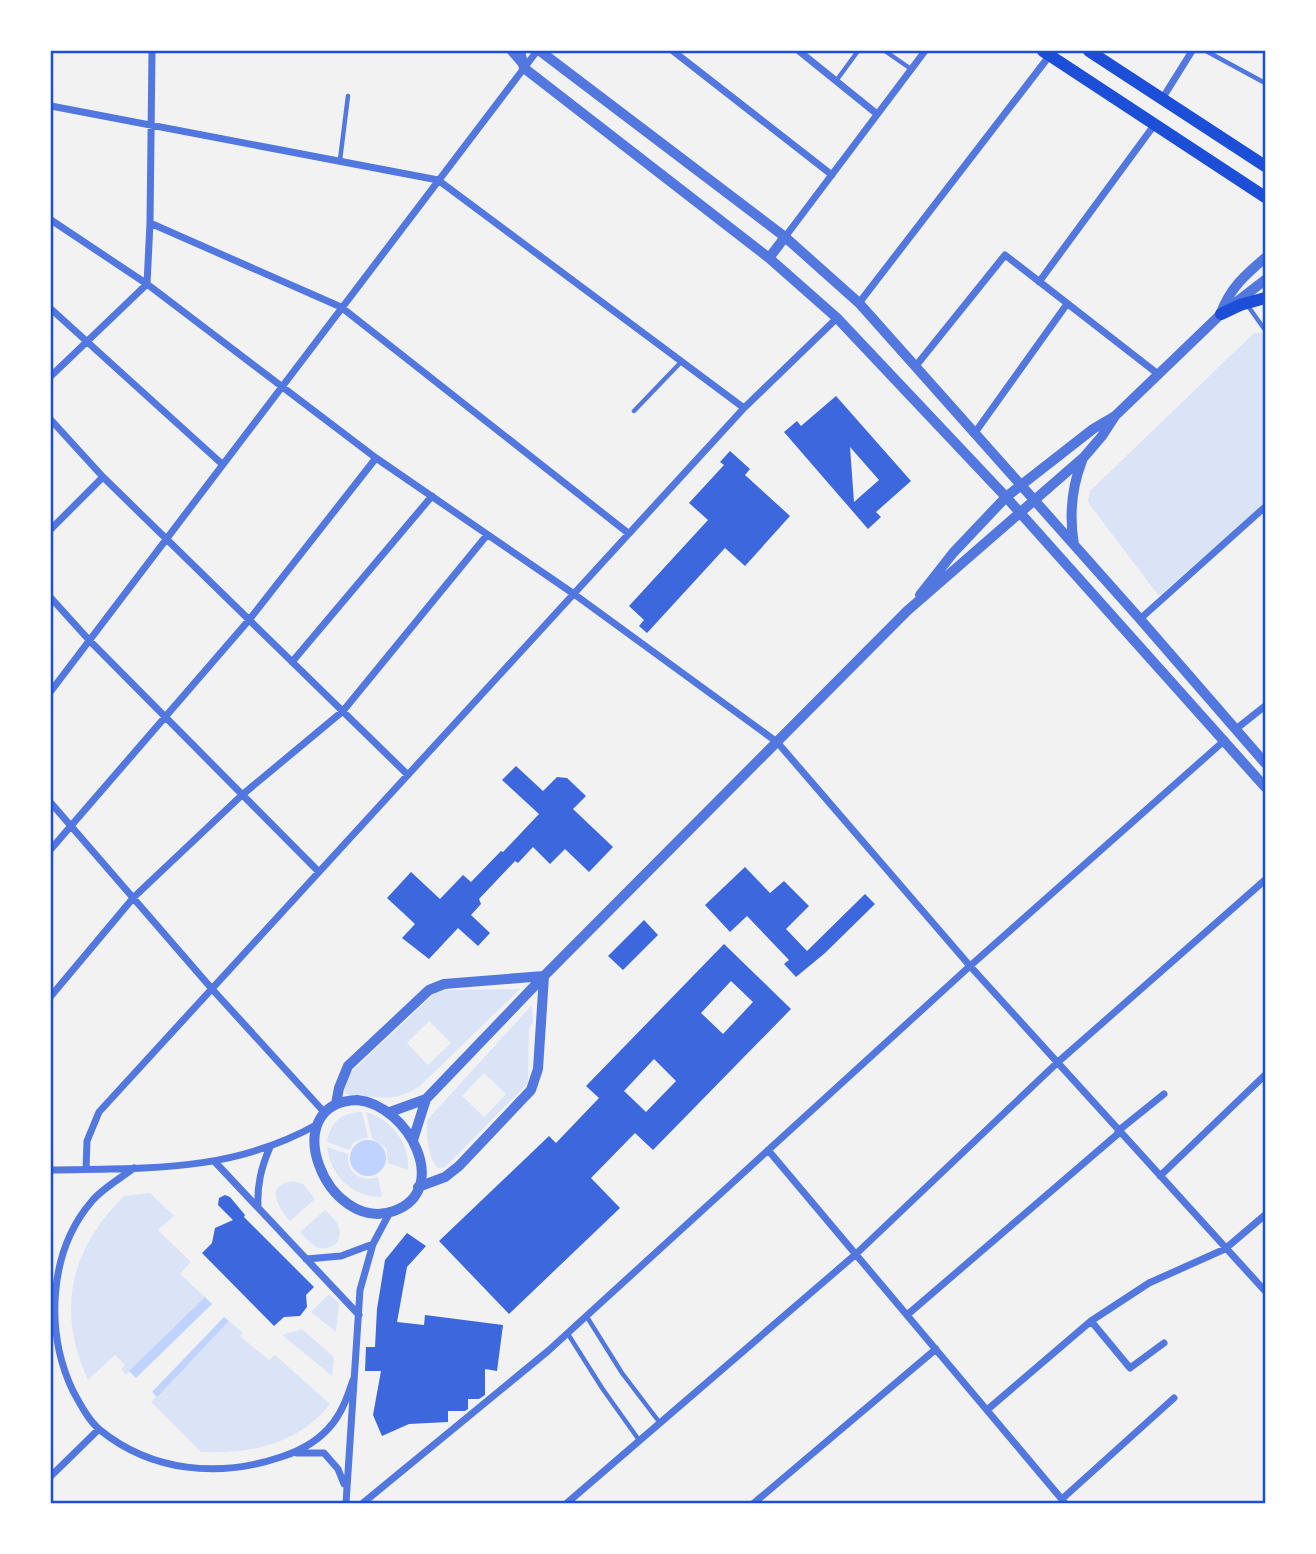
<svg xmlns="http://www.w3.org/2000/svg" width="1316" height="1554" font-family="'Fira Sans Condensed',sans-serif">
  <style>
    .green { fill: #dbe4f7; fill-rule: evenodd }
    .water { fill: #bfd3fe }
    .building { fill: #3d67dc; fill-rule: evenodd }
    .lines { fill: none; stroke-linecap: round; stroke-linejoin: round }
    .service { stroke: #5277de; stroke-width: 4.5 }
    .minor { stroke: #5277de; stroke-width: 7 }
    .tertiary { stroke: #5277de; stroke-width: 10 }
    .primary { stroke: #1d4ed8; stroke-width: 12 }
    .neatline { fill: none; stroke: #1d4ed8; stroke-width: 2.5 }
  </style>
  <rect width="100%" height="100%" fill="#f2f2f2"/>
  <!-- green -->
  <path class="green" d="M1265,332v172l-106,92 -70,-92 -1,-4 2,-9 164,-158z
    M520,989l-101,98c-28,16 -37,9 -67,9l-5,-2 -3,-3 5,-17 89,-84zM429,1021l22,22 -23,22 -21,-22z
    M532,1005l1,17 -4,7 -1,54 -83,84 -7,1c-10,-9 -13,-37 -10,-49zM484,1073l22,21 -22,23 -22,-21z
    M362,1112l6,25 -14,5 -5,8 -22,-8c3,-20 15,-30 35,-30z
    M366,1112c26,8 44,31 42,58l-20,-7 -2,-15 -14,-10z
    M327,1147l21,7c-2,18 12,29 30,23l4,20c-29,1 -52,-22 -55,-50z
    M293,1181l10,3 12,15 -25,22c-11,-14 -27,-35 3,-40z
    M150,1193l24,23 -16,14 33,32 -11,12 25,23 -79,78 -5,-6 4,-4 -10,-10 -27,25c-32,-69 -18,-131 36,-184z
    M325,1210c11,11 20,18 11,34 -16,11 -25,0 -36,-12z
    M329,1294l10,9 -3,29 -25,-20z
    M229,1321l14,12 -3,3 29,24 6,-5 55,49c-30,39 -79,50 -125,48h-4l-50,-50z
    M302,1329l32,28 -2,19 -50,-41z"/>
  <!-- water -->
  <path class="water" d="M350 1158a18 18 0 1 1 36 0a18 18 0 1 1-36 0Z
    M205,1297l7,7 -76,74 -7,-7z
    M224,1317l5,4 -72,76 -5,-5z"/>
  <!-- building -->
  <path class="building" d="M836,396l75,85 -35,31 5,5 -13,12 -84,-97 13,-11 4,5zM850,447l29,33 -25,22z
    M730,451l20,18 -5,6 45,41 -45,50 -20,-18 -78,85 -8,-7 5,-6 -15,-14 79,-86 -19,-17 35,-38 -4,-3z
    M516,766l27,25 14,-14 10,1 19,18 -13,13 40,38 -24,25 -24,-23 -15,15 -17,-17 -15,16 -3,-2 -36,38 2,5 -10,11 19,18 -12,13 -20,-18 -29,31 -27,-21 13,-14 -28,-26 24,-26 29,27 23,-24 8,7 30,-31 2,1 36,-38 -37,-34z
    M745,867l25,26 14,-12 25,25 -23,23 21,22 58,-57 10,10 -50,49 -29,24 -12,-13 5,-4 -42,-44 -17,16 -25,-27z
    M644,920l14,15 -35,35 -15,-14z
    M724,944l67,65 -138,141 -18,-17 -44,45 29,30 -111,106 -70,-73 110,-105 7,7 43,-45 -13,-12zM731,981l22,21 -30,32 -22,-21zM654,1059l22,22 -30,31 -22,-21z
    M225,1195l5,2 15,18 -1,2 70,70 -8,8 1,12 -7,9 -16,1 -10,9 -72,-73 10,-10 3,-15 18,-8 -15,-15 1,-7z
    M407,1233l19,13 -19,21 -10,55 27,3 1,-10 78,10 -6,46 -12,-2v26l-6,4h-11v10l-3,2h-17v11l-39,2 -27,12 -9,-21 8,-44h-16l1,-24h9l2,-38 8,-49z"/>
  <g class="lines">
    <!-- service -->
    <path class="service" d="M885,51l26,18
      M1206,51l59,32
      M836,81l22,-30
      M340,160l8,-64
      M1248,306l17,24
      M634,411l48,-50
      M587,1317l35,56 38,50
      M568,1334l34,54 37,52"/>
    <!-- minor -->
    <path class="minor" d="M510,51l13,15
      M673,51l159,124
      M799,51l78,63
      M1162,99l30,-48
      M51,106l387,74 306,228
      M51,220l96,64 229,174 198,136 203,148 193,224 295,325
      M150,223l191,84 287,226
      M785,237l140,-186
      M1039,282l116,-158
      M859,303l191,-248
      M51,309l171,155
      M915,367l90,-112 153,119
      M51,376l96,-92 3,-61 2,-172
      M51,420l52,57 305,298
      M974,434l93,-130
      M51,529l52,-52
      M51,598l38,42 230,232
      M1140,619l125,-112
      M292,662l140,-166
      M51,691l486,-640
      M1236,729l29,-23
      M51,803l161,186 113,124
      M51,849l198,-229 127,-162
      M51,996l83,-99 108,-102 101,-84 144,-176
      M1118,1131l46,-37
      M768,1150l297,353
      M215,1162l144,153
      M134,1168c-13,10 -31,20 -42,33 -44,51 -47,131 -19,190 7,13 16,30 27,39 52,42 119,48 181,27 19,-6 39,-17 52,-34 10,-13 15,-28 20,-43
      M86,1169l1,-28 12,-29 645,-704 93,-90
      M51,1170c95,-2 180,3 267,-46
      M1160,1176l105,-101
      M258,1207c-1,-22 3,-39 12,-60
      M306,1259l35,-3 32,-12
      M907,1315l213,-183
      M1091,1321l39,47 34,-25
      M987,1410l104,-89 58,-38 76,-34 40,-34
      M297,1453h27l14,16 6,15
      M51,1476l48,-47
      M1062,1499l112,-101
      M346,1503l14,-213 13,-46 17,-32
      M363,1503l185,-152 422,-385 255,-226
      M567,1503l289,-249 202,-192 207,-182
      M754,1503l182,-154"/>
    <!-- tertiary -->
    <path class="tertiary" d="M520,51l4,17 245,190 68,60 169,179 259,290
      M540,51l245,186 74,66 281,316 125,144
      M769,258l16,-21
      M1221,313c9,-25 24,-38 44,-55
      M1074,545c-5,-30 -3,-56 8,-84
      M920,595l33,-42 53,-56 87,-68 22,-13 106,-102 44,-34
      M357,1100c52,5 95,90 37,111 -67,24 -120,-108 -37,-111z
      M336,1104l3,-16 9,-22 81,-76 15,-6 100,-8 -6,93 -7,21 -72,76 -14,11 -27,10
      M390,1112l36,-13 118,-123 363,-365 177,-154 18,-21 13,-20
      M413,1140l13,-41"/>
    <!-- primary -->
    <path class="primary" d="M1043,51l222,146
      M1089,51l176,115
      M1221,314l19,-9 25,-7"/>
  </g>
  <!-- border -->
  <rect width="1316" height="1554" fill="none" stroke="#ffffff" stroke-width="105"/>
  <rect x="52" y="52" width="1212" height="1450" class="neatline"/>
</svg>
